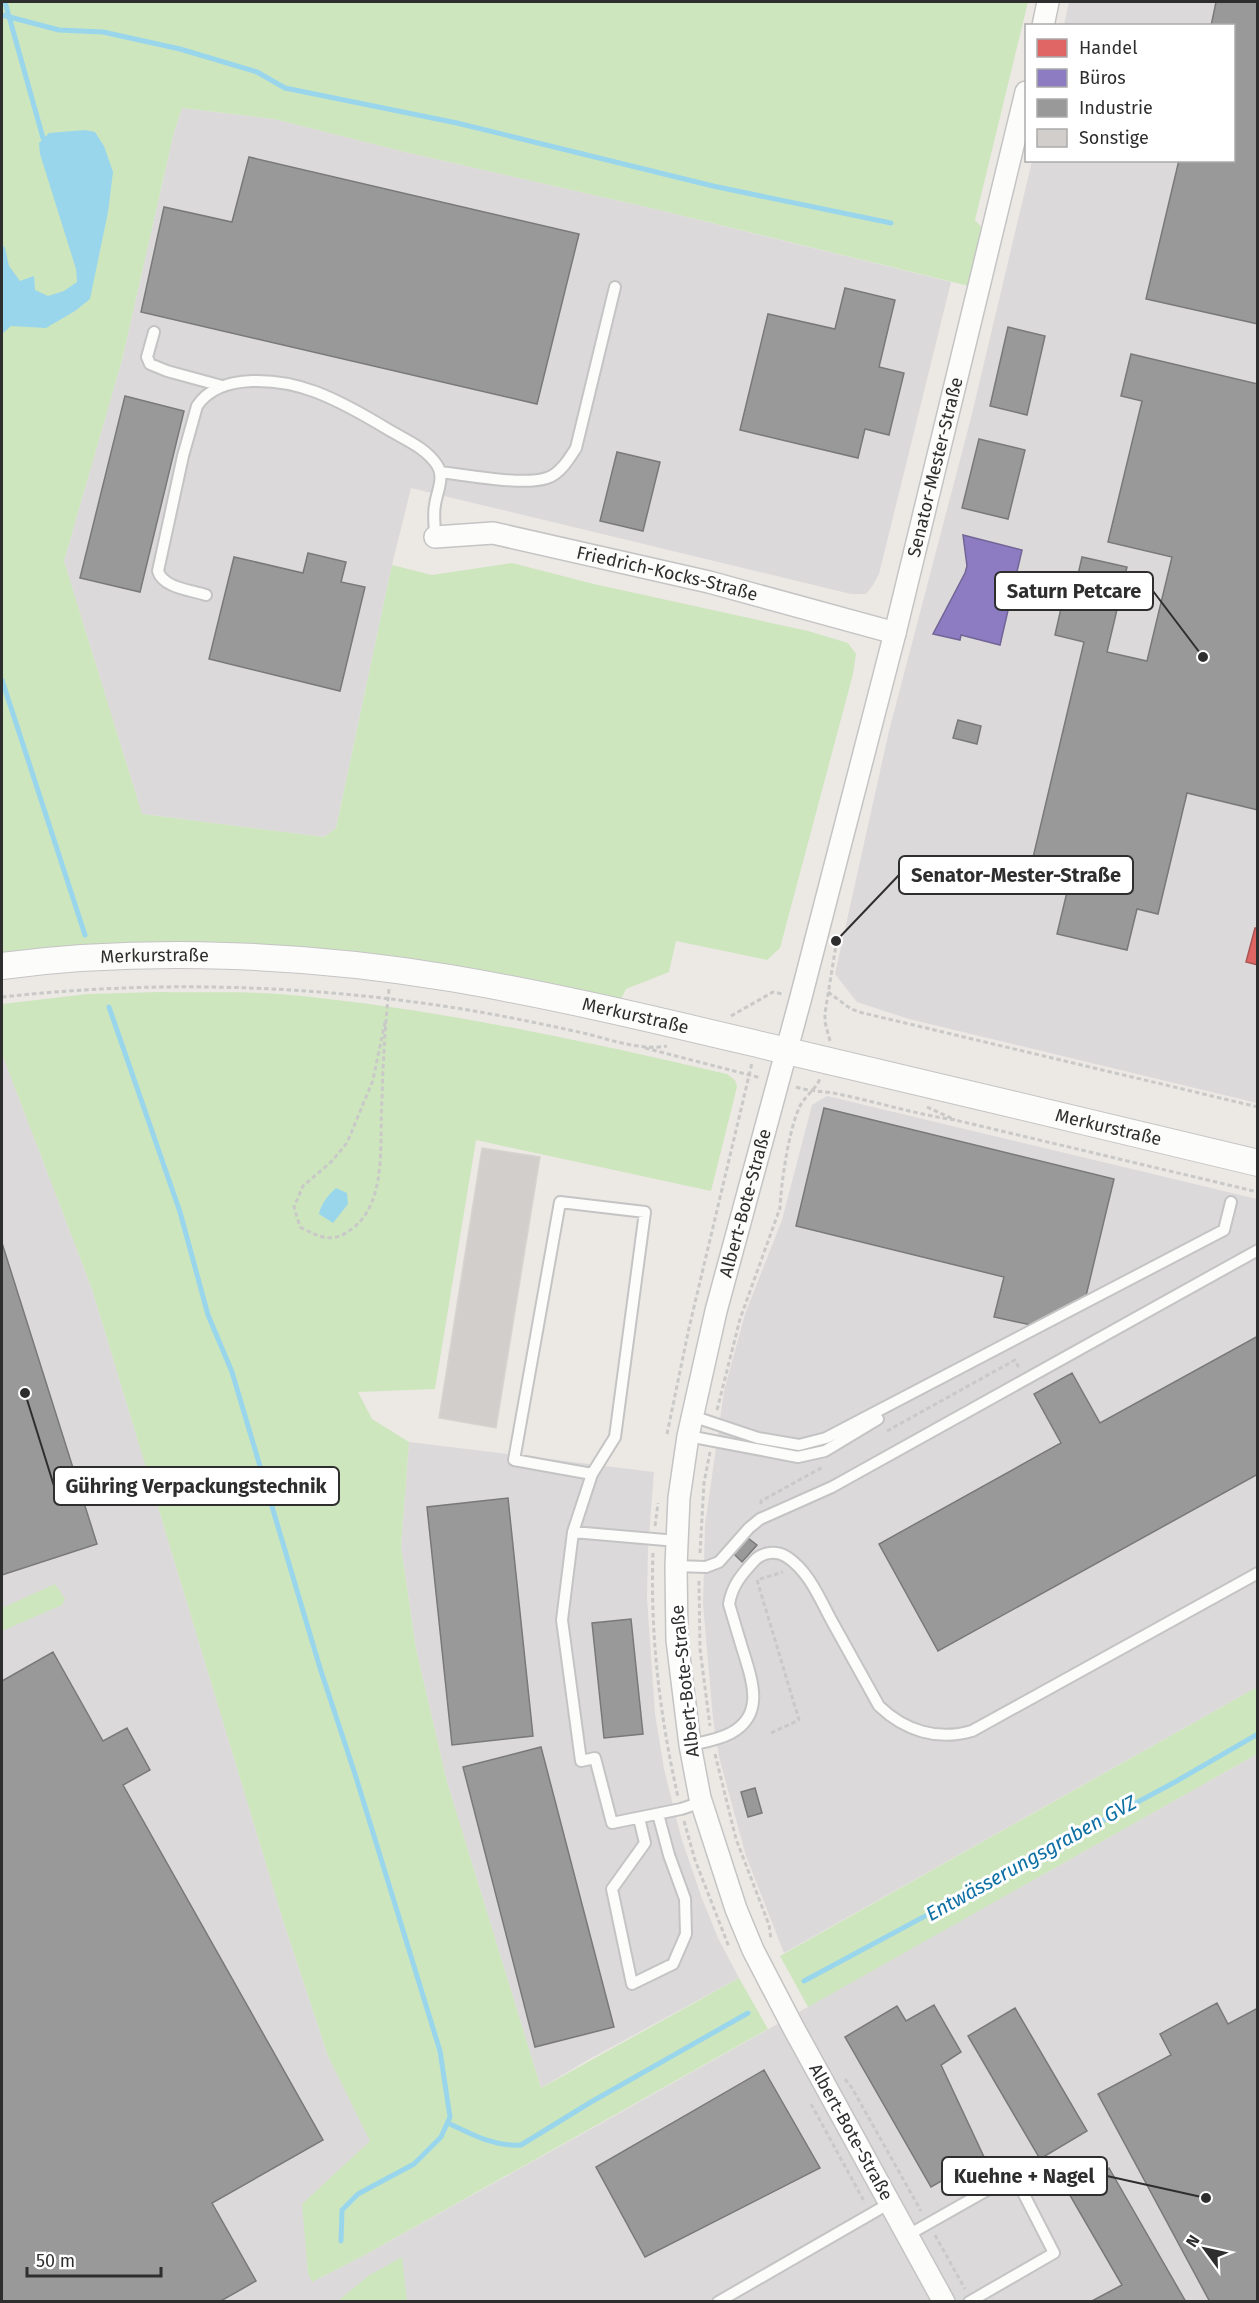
<svg xmlns="http://www.w3.org/2000/svg" width="1259" height="2303" font-family="'Fira Sans',sans-serif">
  <style>
    .industrial { fill: #dcd9db }
    .green { fill: #cee6be }
    .water { fill: #99d6ec }
    .shops { fill: #e06666; stroke: #ab5555; stroke-width: 1.5 }
    .offices { fill: #8e7cc3; stroke: #716596; stroke-width: 1.5 }
    .industry { fill: #999; stroke: #797979; stroke-width: 1.5 }
    .lines { fill: none; stroke-linecap: round; stroke-linejoin: round }
    .stream { stroke: #99d6ec; stroke-width: 5 }
    .building { fill: #d1cecb; stroke: #d7d4d0; stroke-width: 1.5 }
    .service-casing { stroke: #c5c4c5; stroke-width: 14 }
    .minor-casing { stroke: #c5c4c5; stroke-width: 24 }
    .tertiary-casing { stroke: #c5c4c5; stroke-width: 28 }
    .path { stroke: #c9c9c8; stroke-width: 3; stroke-dasharray: 4.5 3; stroke-linecap: butt }
    .service { stroke: #fcfcfb; stroke-width: 10 }
    .minor { stroke: #fcfcfb; stroke-width: 21 }
    .tertiary { stroke: #fcfcfb; stroke-width: 26 }
    .labels { text-anchor: middle; stroke-width: 6; stroke-linejoin: round; paint-order: stroke }
    .street-label { font-size: 18px; fill: #2e2e2e; stroke: #fff }
    .water-label { font-size: 20px; font-style: italic; fill: #0d6fa3; stroke: #fff }
    .leader { fill: none; stroke: #2e2e2e; stroke-width: 2 }
    .callout-dot { fill: #2e2e2e; stroke: #fff; stroke-width: 2 }
    .callout { fill: #fff; stroke: #2e2e2e; stroke-width: 2 }
    .callout-label { font-size: 20px; text-anchor: middle; font-weight: bold; fill: #2e2e2e }
  </style>
  <rect width="100%" height="100%" fill="#ece8e4"/>
  <!-- industrial -->
  <path class="industrial" d="M1069,2h188v1101l-348,-84 -52,-17 -22,-28 54,-243 82,-313 61,-257 202,-1v-134l-170,-1z
    M182,108l92,11 131,33 250,57 296,73 -72,292 -6,11 -7,9h-15l-440,-106 -19,77 -56,263 -12,9 -182,-23 -78,-253 58,-201 52,-228z
    M2,1054l90,235 191,631 45,136 43,85 -68,63 5,69 4,9 49,-25 232,-129 664,-374v547h-1255z
    M827,1096l430,103v488l-473,266 -38,-97 -27,-99 -6,-38 -10,-115 2,-79 19,-134 21,-77 37,-94 30,-115z
    M409,1442l245,30 -6,76 -1,50 8,116 9,55 17,68 20,59 17,42 21,40 -153,83 -45,27 -94,-306 -31,-133 -15,-102z"/>
  <!-- green -->
  <path class="green" d="M2,2h1026l-53,218 9,10 -15,56 -314,-77 -250,-57 -131,-33 -92,-11 -8,24 -52,228 -58,201 78,253 182,23 12,-9 56,-263 40,10 80,-12 82,21 214,47 40,12 8,11 -3,20 -73,274 -13,12 -91,-19 -7,31 -43,17 -5,10 -126,-26 -493,-16z
    M160,992c39,1 80,-1 119,2 151,13 300,46 448,80l8,6 2,7 -26,104 -235,-51 -41,249 -77,3 14,27 37,23 -8,105 15,102 31,133 94,306 198,-110 29,51 -407,228 -49,25 -4,-9 -6,-69 68,-63 -42,-85 -45,-136 -191,-631 -90,-235v-50l86,-10z
    M55,1584l10,15 -3,6 -60,26v-23z
    M1257,1687v67l-449,253 -28,-51z
    M402,2257l5,44h-69l30,-25z"/>
  <!-- water -->
  <path class="water" d="M85,130l10,2 9,14 9,26 -5,40 -18,87 -15,12 -29,17 -35,-2 -9,8v-90l3,4 4,18 11,15 14,-5 1,14 13,6 16,-5 13,-9 -1,-13 -36,-115 -1,-11 10,-10z
    M336,1188l11,5 1,11 -15,19 -14,-9c2,-10 9,-19 17,-26z"/>
  <!-- shops -->
  <path class="shops" d="M1255,928h3v37l-12,-3z"/>
  <!-- offices -->
  <path class="offices" d="M963,535l59,15 -22,95 -39,-10 -1,5 -27,-6 32,-61 2,-7z"/>
  <!-- industry -->
  <path class="industry" d="M1216,2h42v322l-112,-25 33,-139h55v-134h-23z
    M249,157l330,77 -42,170 -396,-92 23,-105 68,15z
    M845,288l50,12 -16,67 25,6 -15,62 -24,-6 -7,29 -118,-28 28,-116 67,15z
    M1008,327l37,9 -18,79 -37,-9z
    M1131,354l127,30v426l-71,-17 -29,121 -21,-5 -10,41 -70,-16 10,-42 -40,-9 57,-241 -29,-7 13,-58 9,2 5,-22 45,10 -20,85 40,9 25,-104 -64,-15 34,-141 -21,-5z
    M125,396l59,15 -44,181 -60,-14z
    M979,439l46,11 -17,69 -46,-11z
    M617,452l43,10 -17,69 -43,-10z
    M308,553l38,9 -5,20 24,5 -25,104 -131,-32 25,-102 69,16z
    M958,720l23,6 -4,18 -24,-6z
    M824,1108l290,71 -28,117 -50,30 -42,-9 10,-40 -208,-51z
    M2,1243l95,301 -95,31z
    M1258,1336v138l-320,177 -59,-107 182,-101 -27,-49 38,-21 28,50z
    M508,1498l25,238 -81,9 -25,-238z
    M748,1538l9,7 -15,17 -8,-8z
    M631,1619l12,115 -39,4 -12,-115z
    M53,1652l50,89 24,-13 23,42 -27,15 200,355 -111,63 44,78 -37,21h-217v-621z
    M541,1747l73,280 -79,20 -72,-280z
    M755,1788l7,25 -14,4 -7,-25z
    M1217,2003l11,21 30,-16v294h-48l-112,-208 73,-39 -11,-21z
    M934,2005l27,47 -20,13 43,92 -53,30 -86,-150 52,-31 9,15z
    M1015,2008l72,123 -47,28 -72,-123z
    M764,2070l56,98 -175,89 -49,-90z
    M1109,2168l77,134h-96l32,-17 -54,-93z"/>
  <g class="lines">
    <!-- stream -->
    <path class="stream" d="M5,2l38,136
      M2,15l57,15 44,2 77,17 77,23 28,16 172,35 256,63 178,37
      M2,680l83,255
      M109,1007l71,205 28,103 24,57 88,296 35,106 85,277 10,66 -9,20 -27,27 -56,30 -16,16 -1,31
      M804,1981l371,-199 83,-48
      M448,2123c23,11 46,24 73,22l70,-43 157,-89"/>
  </g>
  <!-- building -->
  <path class="building" d="M482,1148l58,9 -44,271 -57,-10z"/>
  <g class="lines">
    <!-- service casing -->
    <g class="service-casing">
      <path id="service" d="M154,332l-7,25 3,7 17,7 55,15
        M440,472c27,3 83,14 107,6 13,-4 22,-19 29,-30l39,-161
        M206,595c-15,-5 -43,-7 -48,-24l25,-115 14,-50c23,-35 85,-27 119,-14 26,10 50,24 73,38 17,10 37,18 48,35 8,12 0,26 -2,40 -2,10 0,21 0,32
        M692,1416l66,22 41,7 27,-7 398,-208 7,-28
        M688,1436l110,21 27,-6 53,-32
        M573,1532l19,-58 23,-37 30,-225 -85,-10 -46,258 78,14
        M677,1541l-104,-9 -11,88 19,141 14,-3 17,65 69,-14 21,-7
        M676,1566l30,1 13,-5 30,-34 11,-9 72,-32 426,-237
        M690,1745c14,-3 28,-5 41,-12 33,-18 22,-50 13,-79 -5,-16 -10,-33 -15,-50 3,-18 12,-29 25,-43 8,-9 22,-11 33,-4 23,15 34,45 47,68 15,27 30,54 45,81 26,25 59,35 93,25l286,-158
        M639,1818l6,25 -33,46 20,95 41,-20 13,-30 -1,-35 -16,-44 -11,-41
        M908,2235l106,-60 40,78 -85,49
        M718,2302l172,-99"/>
    </g>
    <!-- minor casing -->
    <g class="minor-casing">
      <g id="minor">
        <path d="M1043,26l5,-24"/>
        <path id="s1" d="M435,537l58,-4 216,49 186,51"/>
        <path id="s2" d="M944,2302l-151,-275 -40,-77 -17,-41 -36,-111 -10,-53 -13,-105 -1,-74 3,-68 9,-62 28,-125 85,-314 94,-364 131,-541"/>
      </g>
    </g>
    <!-- tertiary casing -->
    <g class="tertiary-casing">
      <g id="tertiary">
        <path id="s3" d="M2,966c145,-19 303,-12 448,12 107,18 214,44 320,69 163,38 325,77 488,116"/>
      </g>
    </g>
    <!-- path -->
    <path class="path" d="M828,992l23,17 12,4 395,94
      M2,997c145,-16 289,-13 434,8 49,7 98,17 147,28 26,6 57,18 84,13
      M731,1016l42,-24 10,2
      M385,1022l-12,58 -26,63 -16,19 -28,24 -9,21 6,20c21,11 33,17 53,1 35,-27 26,-89 29,-129 1,-37 3,-73 7,-110
      M830,1041l-5,-19v-9l11,-68
      M645,1048l116,30
      M796,1087c13,4 24,4 37,6 41,8 81,21 122,27l303,72
      M927,1107l28,13
      M717,1410l23,-91 40,-111c1,-25 9,-80 20,-102 5,-10 14,-15 20,-27
      M887,1431l128,-71 4,8
      M667,1434l22,-106 63,-265
      M761,1504v-3l62,-34
      M655,1526l3,-23
      M653,1553c-3,82 7,164 25,244
      M700,1553l4,-70 6,-31
      M699,1581l1,68 10,77
      M771,1733l28,-13 -42,-140 26,-8
      M715,1754l21,85 33,86 2,14
      M684,1821l11,39 34,87
      M845,2079l7,9 69,123
      M811,2104l54,99
      M935,2235l30,54"/>
    <!-- service -->
    <use href="#service" class="service"/>
    <!-- minor -->
    <use href="#minor" class="minor"/>
    <!-- tertiary -->
    <use href="#tertiary" class="tertiary"/>
  </g>
  <g class="labels">
    <!-- street labels -->
    <g class="street-label">
      <text dy="6" stroke="none"><textPath href="#s2" startOffset="1926">Senator-Mester-Straße</textPath></text>
      <text dy="6" stroke="none"><textPath href="#s1" startOffset="237">Friedrich-Kocks-Straße</textPath></text>
      <text dy="6" stroke="none"><textPath href="#s3" startOffset="153">Merkurstraße</textPath></text>
      <text dy="6" stroke="none"><textPath href="#s3" startOffset="639">Merkurstraße</textPath></text>
      <text dy="6" stroke="none"><textPath href="#s3" startOffset="1125">Merkurstraße</textPath></text>
      <text dy="6" stroke="none"><textPath href="#s2" startOffset="1166">Albert-Bote-Straße</textPath></text>
      <text transform="translate(685 1681) rotate(-96)" y="6">Albert-Bote-Straße</text>
      <text transform="translate(851 2132) rotate(61)" y="6">Albert-Bote-Straße</text>
    </g>
    <!-- water labels -->
    <g class="water-label">
      <text transform="translate(1031 1858) rotate(-29)" y="7">Entwässerungsgraben GVZ</text>
    </g>
  </g>
  <!-- callouts -->
  <path class="leader" d="M1203 657L1153 591M836 941L899 875M25 1393L54 1486M1206 2198L1107 2176"/>
  <g class="callout-dot">
    <circle cx="1203" cy="657" r="6"/>
    <circle cx="836" cy="941" r="6"/>
    <circle cx="25" cy="1393" r="6"/>
    <circle cx="1206" cy="2198" r="6"/>
  </g>
  <g class="callout">
    <rect x="995" y="572" width="158" height="38" rx="6"/>
    <rect x="899" y="856" width="234" height="38" rx="6"/>
    <rect x="54" y="1467" width="285" height="38" rx="6"/>
    <rect x="942" y="2157" width="165" height="38" rx="6"/>
  </g>
  <g class="callout-label">
    <text x="1074" y="598">Saturn Petcare</text>
    <text x="1016" y="882">Senator-Mester-Straße</text>
    <text x="196" y="1493">Gühring Verpackungstechnik</text>
    <text x="1024" y="2183">Kuehne + Nagel</text>
  </g>
  <!-- border -->
  <rect width="1259" height="2303" fill="none" stroke="#2e2e2e" stroke-width="6"/>
  <!-- legend -->
  <rect x="1025" y="24" width="210" height="138" fill="#ffffff" stroke="#ababab" stroke-width="1.5"/>
  <rect x="1037" y="39" width="30" height="18" fill="#e06666" stroke="#ababab" stroke-width="1.5"/>
  <text x="1079" y="54" font-size="18" fill="#2e2e2e">Handel</text>
  <rect x="1037" y="69" width="30" height="18" fill="#8e7cc3" stroke="#ababab" stroke-width="1.5"/>
  <text x="1079" y="84" font-size="18" fill="#2e2e2e">Büros</text>
  <rect x="1037" y="99" width="30" height="18" fill="#999999" stroke="#ababab" stroke-width="1.5"/>
  <text x="1079" y="114" font-size="18" fill="#2e2e2e">Industrie</text>
  <rect x="1037" y="129" width="30" height="18" fill="#d1cecb" stroke="#ababab" stroke-width="1.5"/>
  <text x="1079" y="144" font-size="18" fill="#2e2e2e">Sonstige</text>
  <!-- north arrow -->
  <g transform="translate(1205 2249) rotate(303)" stroke="#ffffff" stroke-width="4.5" paint-order="stroke">
  <path d="M0-4.5L10 22L0 15L-10 22Z" fill="#2e2e2e"/>
  <text y="-9" font-size="16" font-weight="bold" text-anchor="middle" fill="#2e2e2e">N</text>
  </g>
  <!-- scale -->
  <path d="M27 2267v9h134v-9" fill="none" stroke="#2e2e2e" stroke-width="3"/>
  <text x="36" y="2267" font-size="18" fill="#2e2e2e" stroke="#ffffff" stroke-width="4.5" paint-order="stroke">50 m</text>
</svg>
